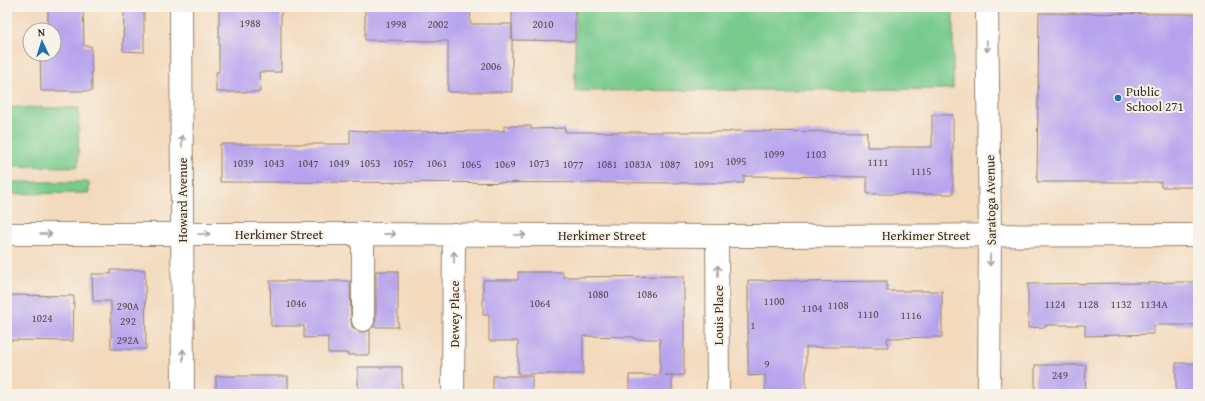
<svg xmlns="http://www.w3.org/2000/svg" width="1205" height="401" font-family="'Gentium Book Plus',serif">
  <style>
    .green { fill: #78cb8d; stroke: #5a7a56 }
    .building { fill: #b5a3ee }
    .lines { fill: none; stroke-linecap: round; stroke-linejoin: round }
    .minor-casing { stroke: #97826e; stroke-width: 24 }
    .minor { stroke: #fff; stroke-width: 22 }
    .oneway { stroke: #a79f9a }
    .poi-dot { fill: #1f6fb2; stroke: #f7f3e8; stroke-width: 1.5 }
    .labels { text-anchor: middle; stroke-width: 4; stroke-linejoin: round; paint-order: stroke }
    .number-label { font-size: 11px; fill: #5a4852 }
    .poi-label { font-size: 13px; fill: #3b2a1e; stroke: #f7f3e8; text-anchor: start }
    .street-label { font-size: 13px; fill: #3b2a1e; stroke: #f7f3e8 }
  </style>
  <rect width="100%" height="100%" fill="#f7f3e8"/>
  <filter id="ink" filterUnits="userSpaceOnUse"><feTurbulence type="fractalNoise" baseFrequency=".025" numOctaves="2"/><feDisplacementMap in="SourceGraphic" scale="8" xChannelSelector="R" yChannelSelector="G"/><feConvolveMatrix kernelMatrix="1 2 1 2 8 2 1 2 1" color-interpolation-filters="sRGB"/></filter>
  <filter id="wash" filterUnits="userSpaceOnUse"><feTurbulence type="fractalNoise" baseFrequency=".012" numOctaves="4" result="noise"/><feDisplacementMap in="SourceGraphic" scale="16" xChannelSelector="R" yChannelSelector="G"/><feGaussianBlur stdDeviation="0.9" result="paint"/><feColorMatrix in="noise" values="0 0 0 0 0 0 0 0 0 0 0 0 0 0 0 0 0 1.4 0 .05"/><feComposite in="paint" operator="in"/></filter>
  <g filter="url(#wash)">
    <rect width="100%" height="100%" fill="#f3dabd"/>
    <!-- green -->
    <path class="green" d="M575,7h378v82l-378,2z
      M7,107l72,1 -1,59 -71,-1z
      M7,182h82v11l-82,1z"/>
    <g id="blocks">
      <!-- building -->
      <path class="building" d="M48,7h35l1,39h7l1,45h-51l-1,-37h14v-24h-6z
        M124,7h20v45l-21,-1z
        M219,7h62v65h-22l1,20h-44v-20h3z
        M365,7h106l-1,17h42v68h-64v-51l-83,-1z
        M512,7h63v34l-63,-1z
        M1039,13l159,1v173h-37v-5h-124z
        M932,115h21v79h-86v-17l-123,-1v7l-524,-1v-38h130v-14l28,2 126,-1v-5h27v3l34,-1v4h166v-1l136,1v15h65z
        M111,270h34l1,79h-35v-48h-18l-1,-27h19z
        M376,271h22v56h-25l3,-7z
        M518,272h45v5l121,-1v99h-19h7v19h-43v-19h31v-36h-26v-2l-51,-1v38h-65v-33h-29v-26h-6v-35h35z
        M748,280l52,1v1l87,-1v10h55v46l-55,1 1,9h-82v47h-41v-19l-17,1z
        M270,281h80l1,39 1,7 5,4 6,1 7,-2v25h-23v-2h-19v-16l-24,1v-12h-33z
        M1180,282h18v43h-44v9l-69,2v-11h-39v2l-18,1v-44l118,-1z
        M7,295l67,1 -1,45 -66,-1z
        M1176,363h22v31h-22z
        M1035,365h51l-1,29h-50z
        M358,367h44v27h-44z
        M216,376h72v18h-72z
        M493,376h39v18h-39z"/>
    </g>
  </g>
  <g filter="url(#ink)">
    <use href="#blocks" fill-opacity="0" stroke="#97826e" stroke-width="1"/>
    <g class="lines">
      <!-- minor casing -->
      <g class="minor-casing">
        <path id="minor" d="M181,7l2,387
          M987,7l3,228 -1,159
          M7,234h356l354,2 481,-1
          M363,234v86
          M717,236l1,158
          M453,394l1,-160"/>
      </g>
      <!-- minor -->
      <use href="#minor" class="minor"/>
    </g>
    <!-- one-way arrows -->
    <defs><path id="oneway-shaft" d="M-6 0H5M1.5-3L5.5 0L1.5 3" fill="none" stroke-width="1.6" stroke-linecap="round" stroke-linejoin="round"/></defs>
    <g class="oneway">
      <use href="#oneway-shaft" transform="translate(987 46) rotate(89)"/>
      <use href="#oneway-shaft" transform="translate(182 141) rotate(-90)"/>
      <use href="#oneway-shaft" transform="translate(46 234)"/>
      <use href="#oneway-shaft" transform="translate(204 234)"/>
      <use href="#oneway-shaft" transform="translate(390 234) rotate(1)"/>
      <use href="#oneway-shaft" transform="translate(520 235)"/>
      <use href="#oneway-shaft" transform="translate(454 257) rotate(-90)"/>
      <use href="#oneway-shaft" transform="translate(990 260) rotate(90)"/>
      <use href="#oneway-shaft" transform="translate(718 271) rotate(-90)"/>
      <use href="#oneway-shaft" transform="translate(183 355) rotate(-90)"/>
    </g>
  </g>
  <!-- markers -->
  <circle class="poi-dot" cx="1118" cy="98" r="4"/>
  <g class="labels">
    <!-- number labels -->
    <g class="number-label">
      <text x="250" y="27">1988</text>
      <text x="396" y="28">1998</text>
      <text x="438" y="28">2002</text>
      <text x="543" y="28">2010</text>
      <text x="491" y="70">2006</text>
      <text x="774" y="158">1099</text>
      <text x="816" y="158">1103</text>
      <text x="736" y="165">1095</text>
      <text x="878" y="166">1111</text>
      <text x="243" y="167">1039</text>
      <text x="274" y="167">1043</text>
      <text x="308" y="167">1047</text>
      <text x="339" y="167">1049</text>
      <text x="370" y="167">1053</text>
      <text x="403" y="167">1057</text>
      <text x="437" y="167">1061</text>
      <text x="539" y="167">1073</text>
      <text x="471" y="168">1065</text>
      <text x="505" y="168">1069</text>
      <text x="573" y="168">1077</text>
      <text x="607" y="168">1081</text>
      <text x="638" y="168">1083A</text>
      <text x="670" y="168">1087</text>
      <text x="704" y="168">1091</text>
      <text x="921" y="175">1115</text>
      <text x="598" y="298">1080</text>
      <text x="647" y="298">1086</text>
      <text x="774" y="305">1100</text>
      <text x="296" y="307">1046</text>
      <text x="540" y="307">1064</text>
      <text x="1055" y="308">1124</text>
      <text x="1088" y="308">1128</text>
      <text x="1121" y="308">1132</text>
      <text x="1154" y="308">1134A</text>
      <text x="838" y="309">1108</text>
      <text x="128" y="310">290A</text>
      <text x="812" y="312">1104</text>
      <text x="868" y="318">1110</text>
      <text x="911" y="319">1116</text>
      <text x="42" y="322">1024</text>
      <text x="128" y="325">292</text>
      <text x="753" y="329">1</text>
      <text x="128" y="344">292A</text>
      <text x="767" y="368">9</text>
      <text x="1060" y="379">249</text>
    </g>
    <!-- poi labels -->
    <g class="poi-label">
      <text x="1126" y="96">Public<tspan x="1126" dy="15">School 271</tspan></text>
    </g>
    <!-- street labels -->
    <g class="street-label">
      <text transform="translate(182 200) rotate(-90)" y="5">Howard Avenue</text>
      <text transform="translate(990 200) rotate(-91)" y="5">Saratoga Avenue</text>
      <text x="279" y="239">Herkimer Street</text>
      <text x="602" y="240">Herkimer Street</text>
      <text x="926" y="240">Herkimer Street</text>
      <text transform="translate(454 314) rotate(-90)" y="5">Dewey Place</text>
      <text transform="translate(718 315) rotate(-90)" y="5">Louis Place</text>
    </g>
  </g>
  <!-- margin -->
  <rect width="1205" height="401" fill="none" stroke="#f7f3e8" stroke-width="24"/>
  <!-- north arrow -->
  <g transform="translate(42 42) rotate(356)"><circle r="19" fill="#f7f3e8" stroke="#aca397"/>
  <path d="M0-3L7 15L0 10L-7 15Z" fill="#1f6fb2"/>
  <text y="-6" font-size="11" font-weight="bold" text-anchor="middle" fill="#3b2a1e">N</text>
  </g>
</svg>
